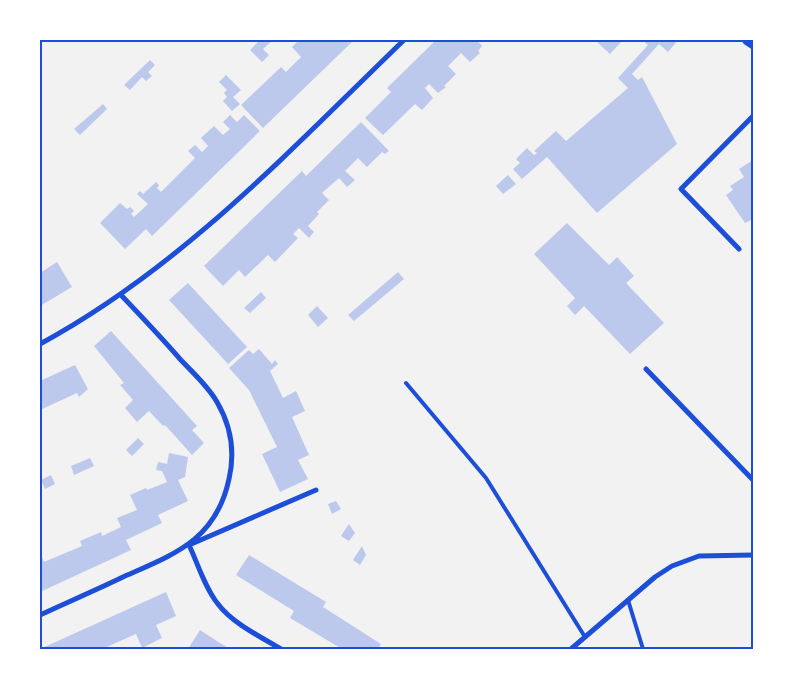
<svg xmlns="http://www.w3.org/2000/svg" width="793" height="689" font-family="'Exo 2',sans-serif">
  <style>
    .building { fill: #bdc9ec }
    .lines { fill: none; stroke-linecap: round; stroke-linejoin: round }
    .service { stroke: #1d4ed8; stroke-width: 4 }
    .minor { stroke: #1d4ed8; stroke-width: 5 }
    .secondary { stroke: #1d4ed8; stroke-width: 10 }
    .neatline { fill: none; stroke: #1d4ed8; stroke-width: 2 }
  </style>
  <rect width="100%" height="100%" fill="#f2f2f2"/>
  <!-- building -->
  <path class="building" d="M260,40h13l-10,9 6,6 -7,7 -12,-12z
    M299,40h55l-91,88 -22,-23 40,-38 5,5 15,-15 -9,-10z
    M436,40h41l5,6 -4,5 2,2 -10,9 -9,-9 -13,13 8,8 -12,12 2,1 -8,6 -9,-9 -4,4 8,10 -11,12 -7,-6 -32,31 -18,-17 26,-26 -4,-4z
    M595,40h28l-13,14z
    M642,40h36l-10,12 -9,-8 -27,30 6,6 4,-3 35,67 -80,69 -50,-56 -25,22 -9,-10 7,-6 -4,-4 11,-11 7,7 3,-2 -3,-2 22,-20 10,10 62,-53 -10,-10 30,-33z
    M150,60l5,5 -7,7 4,4 -6,5 -4,-4 -12,13 -6,-5z
    M226,75l15,15 -8,7 7,7 -8,7 -9,-10 4,-4 -3,-4 3,-3 -8,-8z
    M103,104l4,5 -27,26 -6,-6z
    M230,115l7,7 7,-7 16,16 -108,105 -6,-7 -21,20 -25,-26 20,-20 7,6 3,-2 4,4 -3,3 3,3 14,-13 -11,-10 3,-3 3,3 13,-12 3,3 -2,3 4,4 34,-34 -7,-7 7,-6 7,7 6,-6 -7,-8 13,-12 9,9 7,-6 -7,-7z
    M361,122l28,29 -4,3 -3,-2 -15,15 -9,-9 -13,13 10,9 -8,7 -8,-9 -17,15 7,7 -12,12 2,2 -11,12 6,6 -5,6 -10,-10 -6,6 5,4 -23,24 -7,-7 -23,22 -6,-7 -16,16 -19,-20 98,-95 4,5z
    M753,160v63l-2,-3 -6,3 -19,-28 7,-5 -3,-4 14,-9 -5,-8z
    M508,175l8,9 -13,10 -7,-8z
    M567,223l42,42 8,-8 17,19 -8,7 38,40 -34,31 -46,-48 -9,9 -8,-9 8,-8 -41,-44z
    M57,262l15,25 -32,19v-33z
    M398,272l6,7 -50,42 -6,-6z
    M188,283l59,64 -19,17 -59,-64z
    M261,292l5,6 -16,15 -6,-5z
    M317,306l11,12 -10,9 -10,-12z
    M111,331l86,95 -5,4 12,13 -12,12 -27,-30 -2,1 -14,-15 -12,11 -12,-14 8,-8 -13,-15 4,-2 -30,-37z
    M259,349l13,15 3,-4 3,4 -8,7 13,27 13,-7 9,20 -13,6 17,38 -11,5 10,19 -28,13 -18,-38 15,-7 -28,-57 -20,-22 20,-18 4,4z
    M75,365l13,24 -9,8 -2,-4 -37,17v-29z
    M138,438l6,6 -12,12 -6,-6z
    M169,453l19,4 -3,20 -7,3 10,21 -30,14 4,8 -36,17 5,10 -91,42v-40l4,10 38,-16 -2,-5 21,-9 1,4 19,-9 -4,-9 20,-8 -7,-15 16,-7 1,2 20,-8 -5,-11 -6,-1 2,-8 9,2z
    M90,458l4,8 -20,9 -3,-9z
    M51,475l4,9 -10,5 -4,-9z
    M336,501l5,8 -9,5 -4,-10z
    M349,524l6,9 -6,8 -8,-5z
    M362,546l4,9 -6,10 -7,-5z
    M249,555l77,47 -3,5 58,37 -3,5h-36l-52,-31 4,-7 -58,-36z
    M166,592l10,24 -20,9 6,13 -20,10 -6,-14 -34,15h-62z
    M200,630l20,13 10,6h-42z"/>
  <g class="lines">
    <!-- service -->
    <path class="service" d="M406,383l80,95 99,159
      M628,600l15,49"/>
    <!-- minor -->
    <path class="minor" d="M739,249l-58,-60 72,-73
      M40,344c142,-77 249,-193 364,-304
      M646,369l107,111
      M40,615c28,-13 56,-25 83,-38 52,-23 93,-37 106,-98 6,-26 2,-53 -12,-77 -9,-16 -24,-29 -37,-43 -19,-22 -39,-43 -59,-64
      M281,649c-20,-12 -49,-26 -63,-45 -13,-16 -20,-40 -29,-59l127,-55
      M571,649l84,-72 17,-11 27,-10 54,-1"/>
    <!-- secondary -->
    <path class="secondary" d="M747,40l6,4"/>
  </g>
  <!-- border -->
  <rect width="793" height="689" fill="none" stroke="#ffffff" stroke-width="82"/>
  <rect x="41" y="41" width="711" height="607" class="neatline"/>
</svg>
